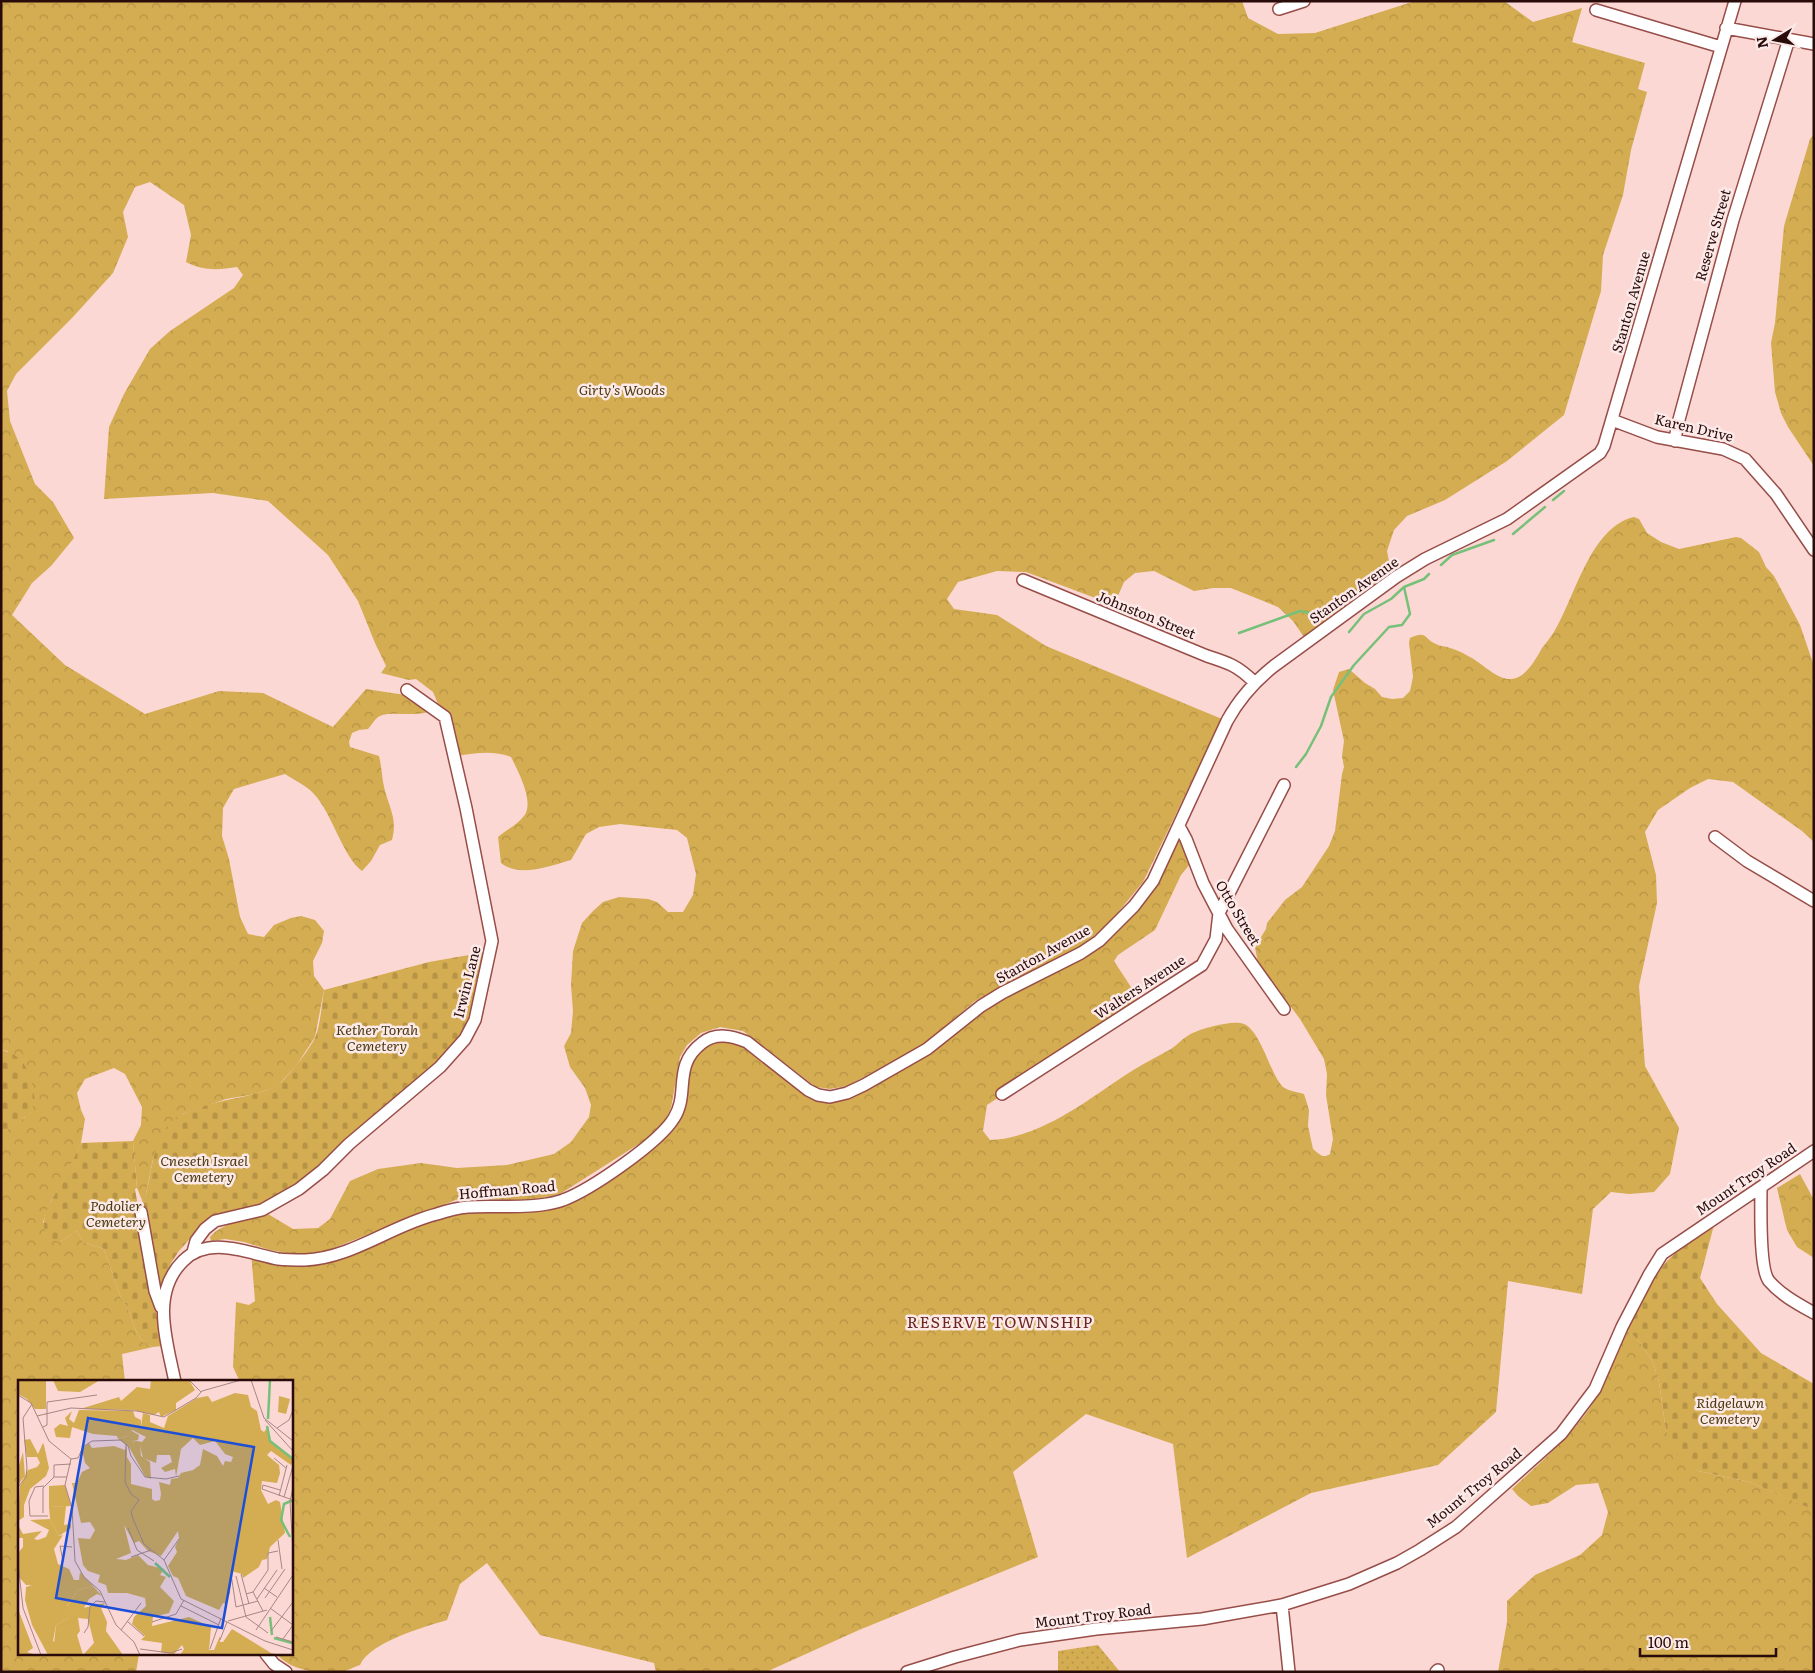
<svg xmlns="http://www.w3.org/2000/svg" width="1815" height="1673" font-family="Literata,serif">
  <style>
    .grass { fill: url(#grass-dots) }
    .forest { fill: url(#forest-crowns) }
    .cemetery { fill: url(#cemetery-stones) }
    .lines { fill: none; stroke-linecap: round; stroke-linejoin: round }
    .stream { stroke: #77c07a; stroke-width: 2.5 }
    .minor-casing { stroke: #974d48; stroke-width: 14 }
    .minor { stroke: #fff; stroke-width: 11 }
    .labels { text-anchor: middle; stroke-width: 5; stroke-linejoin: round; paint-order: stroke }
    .street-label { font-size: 14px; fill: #290b0a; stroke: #fceae8 }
    .park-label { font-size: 14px; font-style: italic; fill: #4b3911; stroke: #fceae8 }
    .quarter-label { font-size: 16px; letter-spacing: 1px; fill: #6b2623; stroke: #fceae8 }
    .inset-river { fill: none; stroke: #77c07a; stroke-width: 2.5 }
    .inset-road { fill: none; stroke: #a78683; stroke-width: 1 }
    .view { fill: #1d4ed8; fill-opacity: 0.15; stroke: #1d4ed8; stroke-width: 2.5 }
    .inset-edge { fill: none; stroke: #290b0a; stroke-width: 2.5 }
  </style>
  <defs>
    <pattern id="grass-dots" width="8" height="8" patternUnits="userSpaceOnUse" patternTransform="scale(1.25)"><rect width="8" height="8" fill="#d4ac51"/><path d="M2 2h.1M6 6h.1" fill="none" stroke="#b69345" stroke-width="1.8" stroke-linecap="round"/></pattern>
    <pattern id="forest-crowns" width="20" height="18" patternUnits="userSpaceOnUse" patternTransform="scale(1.25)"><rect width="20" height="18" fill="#d4ac51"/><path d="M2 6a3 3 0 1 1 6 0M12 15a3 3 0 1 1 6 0" fill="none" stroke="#b69345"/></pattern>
    <pattern id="cemetery-stones" width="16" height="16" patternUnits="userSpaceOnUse" patternTransform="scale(1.25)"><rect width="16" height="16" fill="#d4ac51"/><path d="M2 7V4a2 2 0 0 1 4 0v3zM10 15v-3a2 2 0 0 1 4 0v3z" fill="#b69345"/></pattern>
  </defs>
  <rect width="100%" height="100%" fill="#fbd8d4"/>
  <!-- grass -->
  <path class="grass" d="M1098,1645l22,27h-62v-21z"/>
  <!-- forest -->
  <path class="forest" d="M1,1h1241l6,17 30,16 37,-1 100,-32h89l29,21 49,-14 -10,34 73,21 -7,26 9,3 -16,58 -8,45 -20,60 -2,36 -37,124 -57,46 -62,39 -38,16 -13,14 -7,21 3,16 3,5 -89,65 -11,-16 -15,-14 -47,-19h-18l-19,3 -40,-20 -19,2 -11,9 -10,23 -88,-33 -29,-1 -39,11 -11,17 7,10 43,6 49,31 176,73 -79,163 -37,45 -31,23 -100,51 -54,46 -74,39 -17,3 -14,-2 -73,-56 -23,-4 -19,6 -14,12 -7,12 -9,51 -8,16 -10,11 -93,59 -33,7 -66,-3 -135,53 -29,4 -27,-5 -26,-8 -19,-3 -14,2 -1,-4c12,-15 40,-18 58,-23l25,15 25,-1 12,-9 20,-38 28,-12 43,-6 36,5 50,-3 47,-11 17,-12 18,-25 2,-12 -6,-17 -15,-21 -6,-21 7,-13 2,-22 -2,-26 2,-34 9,-28 11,-12 10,-9 16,-5 29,2 9,3 11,10h15l10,-17 3,-21 -9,-36 -10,-8 -57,-6 -21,3 -13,7 -15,26c-21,6 -52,18 -70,3l-3,-26c8,-7 19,-12 25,-20 13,-13 -5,-46 -12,-60 -18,-7 -35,-4 -54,-1l-10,-42 -9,-10 -5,-12 -17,-13 -7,1 -28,-7 5,-7 -11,-23 -17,-42 -30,-46 -60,-54 -55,-8 -109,6 5,-72 15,-33 26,-45 20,-18 64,-43 9,-13 -6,-8c-18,3 -35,4 -51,-5l5,-27 -7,-30 -34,-23 -15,5 -12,25 5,25 -15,36 -41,45 -56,56 -9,17 3,30 25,63 18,18 21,36 -23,28 -19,17 -20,32 53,50 80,49 74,-23 44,2 70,34 33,-38 39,6 23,17c-15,5 -40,-2 -50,5 -4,3 -7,9 -10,12l-9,1 -7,3 -3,9 1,5 29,9c3,12 3,26 7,38 5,18 11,26 6,46l-12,5 -9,16 -9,10c-19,-14 -30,-58 -48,-77 -7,-8 -20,-14 -29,-20l-51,15 -11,19 -1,28 7,23 11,58 8,17 16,3 10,-12 17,-7 10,-2 14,4 9,11 -2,12 -9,18 1,15 10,14 -9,47 -19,29 -20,21 -21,7 -29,5 -43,15 -22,25 -8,20 -8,40 -3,1 -5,-12 -4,-47 8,-16 1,-18 -17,-33 -11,-6 -29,11 -8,14 4,17 4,9 -4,24 -17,37 -12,19 -9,23 17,20 17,-11 6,11 21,7 17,49 6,8 10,27 6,9 10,5 -31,7 3,28h-106v272h120l-3,18h-135v-538l24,-17 -17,-66 -7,-1z
    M1814,134v332l-26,-39 -7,-14 -6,-21 -4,-49 4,-20 9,-97 26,-87z
    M1634,517l5,2 8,14 14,9 18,7 57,-12 5,1 18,14 7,15 8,9 26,49 14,41v176l-12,-11 -69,-49 -25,-3 -18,9 -32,22 -13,22 11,43 1,28 -18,83 6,80 34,62 -9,46 -16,18 -25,2 -18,-2 -18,17 -11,85 -74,-13 -12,131 -58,53 -127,28 -124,65 -14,-114 -87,-30 -73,58 25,85 -179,73 -93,42h-110l-2,-9 -114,-28 -53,-72 -27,21 -13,36c-23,7 -77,22 -87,45 -6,2 -13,6 -19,7 -22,1 -49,0 -64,-18h14v-272h-51l-7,-15 3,-65 13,3 6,-4 -4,-49 58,8 124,-45 130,-15 106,-74 17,-63 20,-24 30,-2 82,58 46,-10 117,-79 100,-53 53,-47 45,-80 15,33 -13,16 -26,55 -37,25 -4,6 28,43 -155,101 -4,26 7,9c53,-2 102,-44 145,-71 11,-7 24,-13 36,-20 6,-4 11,-10 18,-14 9,-6 40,-14 51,-12 20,2 29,50 43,64 5,4 15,5 21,7l5,16 -1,16 5,23c6,5 10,10 17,5l3,-15 -7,-44 1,-21 -3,-15 -24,-40 -42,-56 -3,-16 11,-18 1,-6 18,-23 17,-13 27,-41 6,-15 7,-57 2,-7 -2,-11 2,-15 -11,-51 6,-18 10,-3 16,14 10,6 7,8 10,2 11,-1 7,-7 3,-14 -4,-34 1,-5c17,-8 13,0 26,6 3,2 8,2 11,3 7,2 15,5 21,9 16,7 35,33 54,19 9,-7 15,-18 20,-27 4,-5 8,-10 12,-16 21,-34 36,-105 80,-115z
    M1800,1174l14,26v58l-17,-11 -10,-17 -10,-42z
    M1627,1330l11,10 15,22 6,20 7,49 32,40 52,11 58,25 6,5v160h-316l9,-50v-21l28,-26 45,-20 22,-20 6,-23 -10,-29 -22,2 -28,18 -17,3 -13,-10 -6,-7c28,-26 65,-58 84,-91 12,-22 21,-45 31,-68z"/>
  <!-- cemetery -->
  <path class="cemetery" d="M486,952l-8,39 -8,26 -11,20 -19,23 -112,98 -46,37 -20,11 -60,19 -23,26 -8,12 -12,26 -17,-89 3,-2c7,-24 7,-56 25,-75 10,-10 25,-13 38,-18 21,-7 45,-8 66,-18 11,-5 35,-37 41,-49 5,-11 7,-35 9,-48l105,-28z
    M1,1050c20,3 30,21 32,39 0,4 2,9 2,12 -3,14 -23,26 -34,33z
    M133,1141l4,47 -2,1 27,157 -9,1 -10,-5 -6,-9 -10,-27 -6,-8 -17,-49 -21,-7 -6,-11 -17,11c-34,-8 -5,-46 4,-64 6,-11 11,-23 17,-35z
    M1714,1225l-14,53 17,26 44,49 53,31v128l-7,-5 -57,-25 -52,-11 -20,-15 -12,-25 -7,-49 -6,-20 -15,-22 -11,-10c12,-23 23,-50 41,-70 14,-14 30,-25 46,-35z"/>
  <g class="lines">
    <!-- stream -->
    <path class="stream" d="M1553,500l11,-9
      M1513,534l32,-27
      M1441,565l11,-10 42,-15
      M1349,632l15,-18 27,-15 13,-12 20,-8 5,-5
      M1239,633l61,-22 19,4
      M1296,767l10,-13 15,-28 10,-29 23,-32 35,-38 13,-2 8,-11 -6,-27"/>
    <!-- minor casing -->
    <g class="minor-casing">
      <path id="minor" d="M1279,9l25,-8
        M1596,10l125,37
        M1726,28l88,16
        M1612,420l45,17 66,12 22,10 31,35 38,56
        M1675,441l2,-14 56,-207 56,-181
        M1023,580l184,76c22,7 31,10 47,26
        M1179,826l7,13 17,44 24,46 57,80
        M1715,837l32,24 67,40
        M1002,1094l200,-129 14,-26 3,-26 65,-128
        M1761,1187c0,19 -2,82 8,94 12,14 29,23 45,32
        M141,1212l14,79 6,16
        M193,1252l3,-11 9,-12 10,-8 47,-11 37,-21 24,-19 26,-26 91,-77 25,-28 10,-19 17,-79 -26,-133 -21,-91 -38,-27
        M175,1382c-8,-41 -25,-88 8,-121 26,-26 64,-8 95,-2 9,1 18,1 27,1 47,-2 87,-35 132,-46 9,-3 20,-6 31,-7 26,-2 53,2 79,-3 5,-1 11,-2 16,-4 27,-10 96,-57 111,-82 16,-25 -2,-52 28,-75 14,-11 30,-7 45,-1l61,48 10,5 12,2 17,-4 17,-8 63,-36 54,-43 21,-13 79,-40 18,-12 35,-35 19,-25 74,-160c12,-22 27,-39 47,-55l122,-89 29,-18 82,-40 93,-66 4,-7 131,-445
        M1282,1605l7,67
        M266,1654l8,10 12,8
        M907,1672l48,-15 65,-17 76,-11 106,-10 80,-14 67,-21 48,-21 23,-13 36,-23 16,-14 89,-79 34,-45 27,-62 27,-52 13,-21 152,-103
        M1436,1672l2,-2"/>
    </g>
    <!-- minor -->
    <use href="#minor" class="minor"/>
  </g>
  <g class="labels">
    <!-- street labels -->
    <g class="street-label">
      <text transform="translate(1713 235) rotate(-74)" y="5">Reserve Street</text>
      <text transform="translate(1631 302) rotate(-74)" y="5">Stanton Avenue</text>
      <text transform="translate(1694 428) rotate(13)" y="5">Karen Drive</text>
      <text transform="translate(1354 590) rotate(-35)" y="5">Stanton Avenue</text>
      <text transform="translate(1146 615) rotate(22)" y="5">Johnston Street</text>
      <text transform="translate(1238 913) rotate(59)" y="5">Otto Street</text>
      <text transform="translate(1043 954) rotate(-29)" y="5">Stanton Avenue</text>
      <text transform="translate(467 982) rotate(-76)" y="5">Irwin Lane</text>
      <text transform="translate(1140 987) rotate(-33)" y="5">Walters Avenue</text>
      <text transform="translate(1746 1179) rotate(-34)" y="5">Mount Troy Road</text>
      <text transform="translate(507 1190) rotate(-5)" y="5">Hoffman Road</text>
      <text transform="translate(1474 1488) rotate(-39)" y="5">Mount Troy Road</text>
      <text transform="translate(1093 1616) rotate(-7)" y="5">Mount Troy Road</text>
    </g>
    <!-- park labels -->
    <g class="park-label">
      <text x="622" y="395">Girty's Woods</text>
      <text x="377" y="1035">Kether Torah<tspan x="377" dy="16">Cemetery</tspan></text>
      <text x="204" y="1166">Cneseth Israel<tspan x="204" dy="16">Cemetery</tspan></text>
      <text x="116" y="1211">Podolier<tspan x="116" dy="16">Cemetery</tspan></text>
      <text x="1730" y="1408">Ridgelawn<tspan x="1730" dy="16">Cemetery</tspan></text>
    </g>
    <!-- quarter labels -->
    <g class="quarter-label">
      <text x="1000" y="1328">RESERVE TOWNSHIP</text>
    </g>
  </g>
  <!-- overview -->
  <g transform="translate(18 1380)">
    <rect width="275" height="275" fill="#fbd8d4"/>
    <path d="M48,126l-2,19 7,-1v4l-12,8 -9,-17 -1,-12z" fill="#d4ac51"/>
    <path d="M35,0h47l-20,12 -22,-1zM133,0h38l6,10 -19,13v7l-15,7 -2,-5 -5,3 -21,-5 -53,-1 39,-12 2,4 16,-14 13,2zM217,13l13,2 3,12 6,4 4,19 3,2 4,-5 1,13 24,20 -2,5 -20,-14 -4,4 12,10 1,8 -3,10 -15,-2 -1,9 7,14 8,-4 4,2 5,31 -15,14 -3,12 -5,1 -3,7 -16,11 -1,-4 -11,-3 -1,22 -4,11 -3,-1 -4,7 -33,-14 -8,-18 -5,-2 -5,-10 9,-14 -2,-5 4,-8 -1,-8 -17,25 -13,-5 -9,-10 -5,2 -10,-18 7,28 -15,6 10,1 12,-5 10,10 16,4 -4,6 6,2 -6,10 14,14 -5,12 -16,4 -1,9 37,-9 22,10 -2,23h5l6,-14v6h3l9,-13 39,24 10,2h-101l4,-6 -2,-4 -8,9 -13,-2 1,-9 -21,-3 4,-4 -13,-12 2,-7 12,-11 -1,-8 -18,-5h-19l-2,-8 -8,-3 2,-7 -12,-4 -5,-6 -5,-27 12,1 5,-9 -5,-8 -9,1 -9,-40h5l5,-11 8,-4 -5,-5 -3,-14 7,-6 3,5 22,-2 11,4 2,-4v11l4,7v20l21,5v10l3,2 5,-1 1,-6 -2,-12 11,3 1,-6 7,-1 3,-5 12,-3 7,-5 3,-16 14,7 6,10 2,-5 6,1 2,-5 -8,-3 -10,-13 -15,4 -7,-7 -12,11 -5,28 -1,-8 -10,3 -4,-4 11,-6 -2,-7h-13l-1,8 -13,-5 -3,-12 -8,-6 10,2 4,-5 -14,-7 -4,6 -10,3 -1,-3 -24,-2 -21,-7 -2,11 -14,-1 -2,-8 6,-5 8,2 -3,-8 7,-7 -3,8 5,4 5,-13 54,1 2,6 6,3v7l9,-1v-4l14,6 4,-12 29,-18 11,-2 4,6zM12,59l8,15 5,-11 1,2 5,23 -3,8 -16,13 -6,16v12l-6,4 2,-35 8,-16 9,-3 3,-4 -3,-6h-10l-3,-17zM5,72l2,24 -7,9v-16zM32,139l9,17 4,-1 -9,14 4,15 11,5 5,11h5l1,-8 13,14 -15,4 -11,16 1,12 -12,7 -3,16 17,14h-22l-16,-30 -7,-25 1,-13 6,-2h-6l-7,-8 -1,-24 5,-6v-9h-4l-1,-13 5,9 19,-3 -8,8 4,1 8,-3 3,-7 -19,-10zM87,223l-4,5 6,14 -1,9 17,24h-40l11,-12 -6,-24 -10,-1 5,-10zM0,229l15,39 -6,4 9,3h-18z" fill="#d4ac51"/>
    <path d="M0,0h28v29h-11l-8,-10 -9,-5zM125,33l7,2v13l-4,3 -5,-4zM112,50l9,5 -1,5 -6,1 8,3 1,12 9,6 1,17 -6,-3 -16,-29 -11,-8 10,-3zM47,105l6,21 -22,1v-21zM75,206l9,10 -5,-2 -8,5 -11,19 2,13 -3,4 6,20h-13l-16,-11 2,-19 12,-7 -2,-10 12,-18z" fill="#d4ac51"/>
    <path d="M261,16l11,3 -4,15 -8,-2z" fill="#d4ac51"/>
    <path class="inset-river" d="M250,39l2,-39M249,46l3,15 23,18M272,157l-9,-17 3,-16 9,-4M137,183l15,14M252,237l2,18M256,258l18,5"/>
    <path class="inset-road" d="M171,0l12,12M233,0l13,38 29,23M0,15l13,8 18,38 22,18 -6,26 7,23 3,53 9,16 16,14 16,34 18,17 6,13M19,36l34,-8 66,3 27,6 32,-19 6,-7 39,-11M247,40l28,31M25,47l4,-2v-23l50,-7M259,48l12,-8 4,-10M108,64l-1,38 6,12 8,6 -8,11 2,8 11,25 20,16 17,39 84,42 28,9M256,78l12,10M53,79l7,-1 5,-11 9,-6 29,-1 7,6 3,10 14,21 21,2 13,-3M36,97v-12l17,-1M26,106l-9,1 -6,14 1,15h18M0,107l8,-10 1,-9 -4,-50 9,-14M275,108l-3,13 3,51M262,110l-17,-5 -1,4 28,10M261,116l8,-31M266,117l9,-31M25,133v-25l11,-11h13M110,148l9,22 17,11M260,160l4,29M113,177l20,-7M146,180l15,-21M45,181l-3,-15 12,1M0,183l5,45 18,47M213,194l5,33 22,-6M223,194l8,30M218,196l10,41 22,16M246,208l13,9M235,212l10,19M228,214l7,-2 15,-22v-17l10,-2M247,218l20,-29M239,219l20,-29M163,226l38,19M252,228l23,17M109,241l17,15M210,241l39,-11M134,242l24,-8 8,-14M103,250l20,-27M238,250l37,-55M253,251l22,-29M66,253l4,-6 2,-20 6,-6 9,1M258,257l17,5M265,259l10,-14M202,260l7,-18M122,269l30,4 12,-4M192,269l11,-31"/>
    <path class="view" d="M70,38l166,29 -32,181 -166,-30z"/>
    <rect width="275" height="275" class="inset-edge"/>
  </g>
  <!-- border -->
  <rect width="1815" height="1673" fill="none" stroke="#290b0a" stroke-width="5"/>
  <!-- north arrow -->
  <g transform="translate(1775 40) rotate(260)" stroke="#fceae8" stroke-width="4" paint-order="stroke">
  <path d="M0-4L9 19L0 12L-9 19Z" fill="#290b0a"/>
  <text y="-8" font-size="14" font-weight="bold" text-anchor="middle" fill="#290b0a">N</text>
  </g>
  <!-- scale -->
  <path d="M1640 1648v8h136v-8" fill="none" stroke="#290b0a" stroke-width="2.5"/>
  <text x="1648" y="1648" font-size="15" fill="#290b0a" stroke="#fceae8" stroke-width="4" paint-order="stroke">100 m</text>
</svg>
